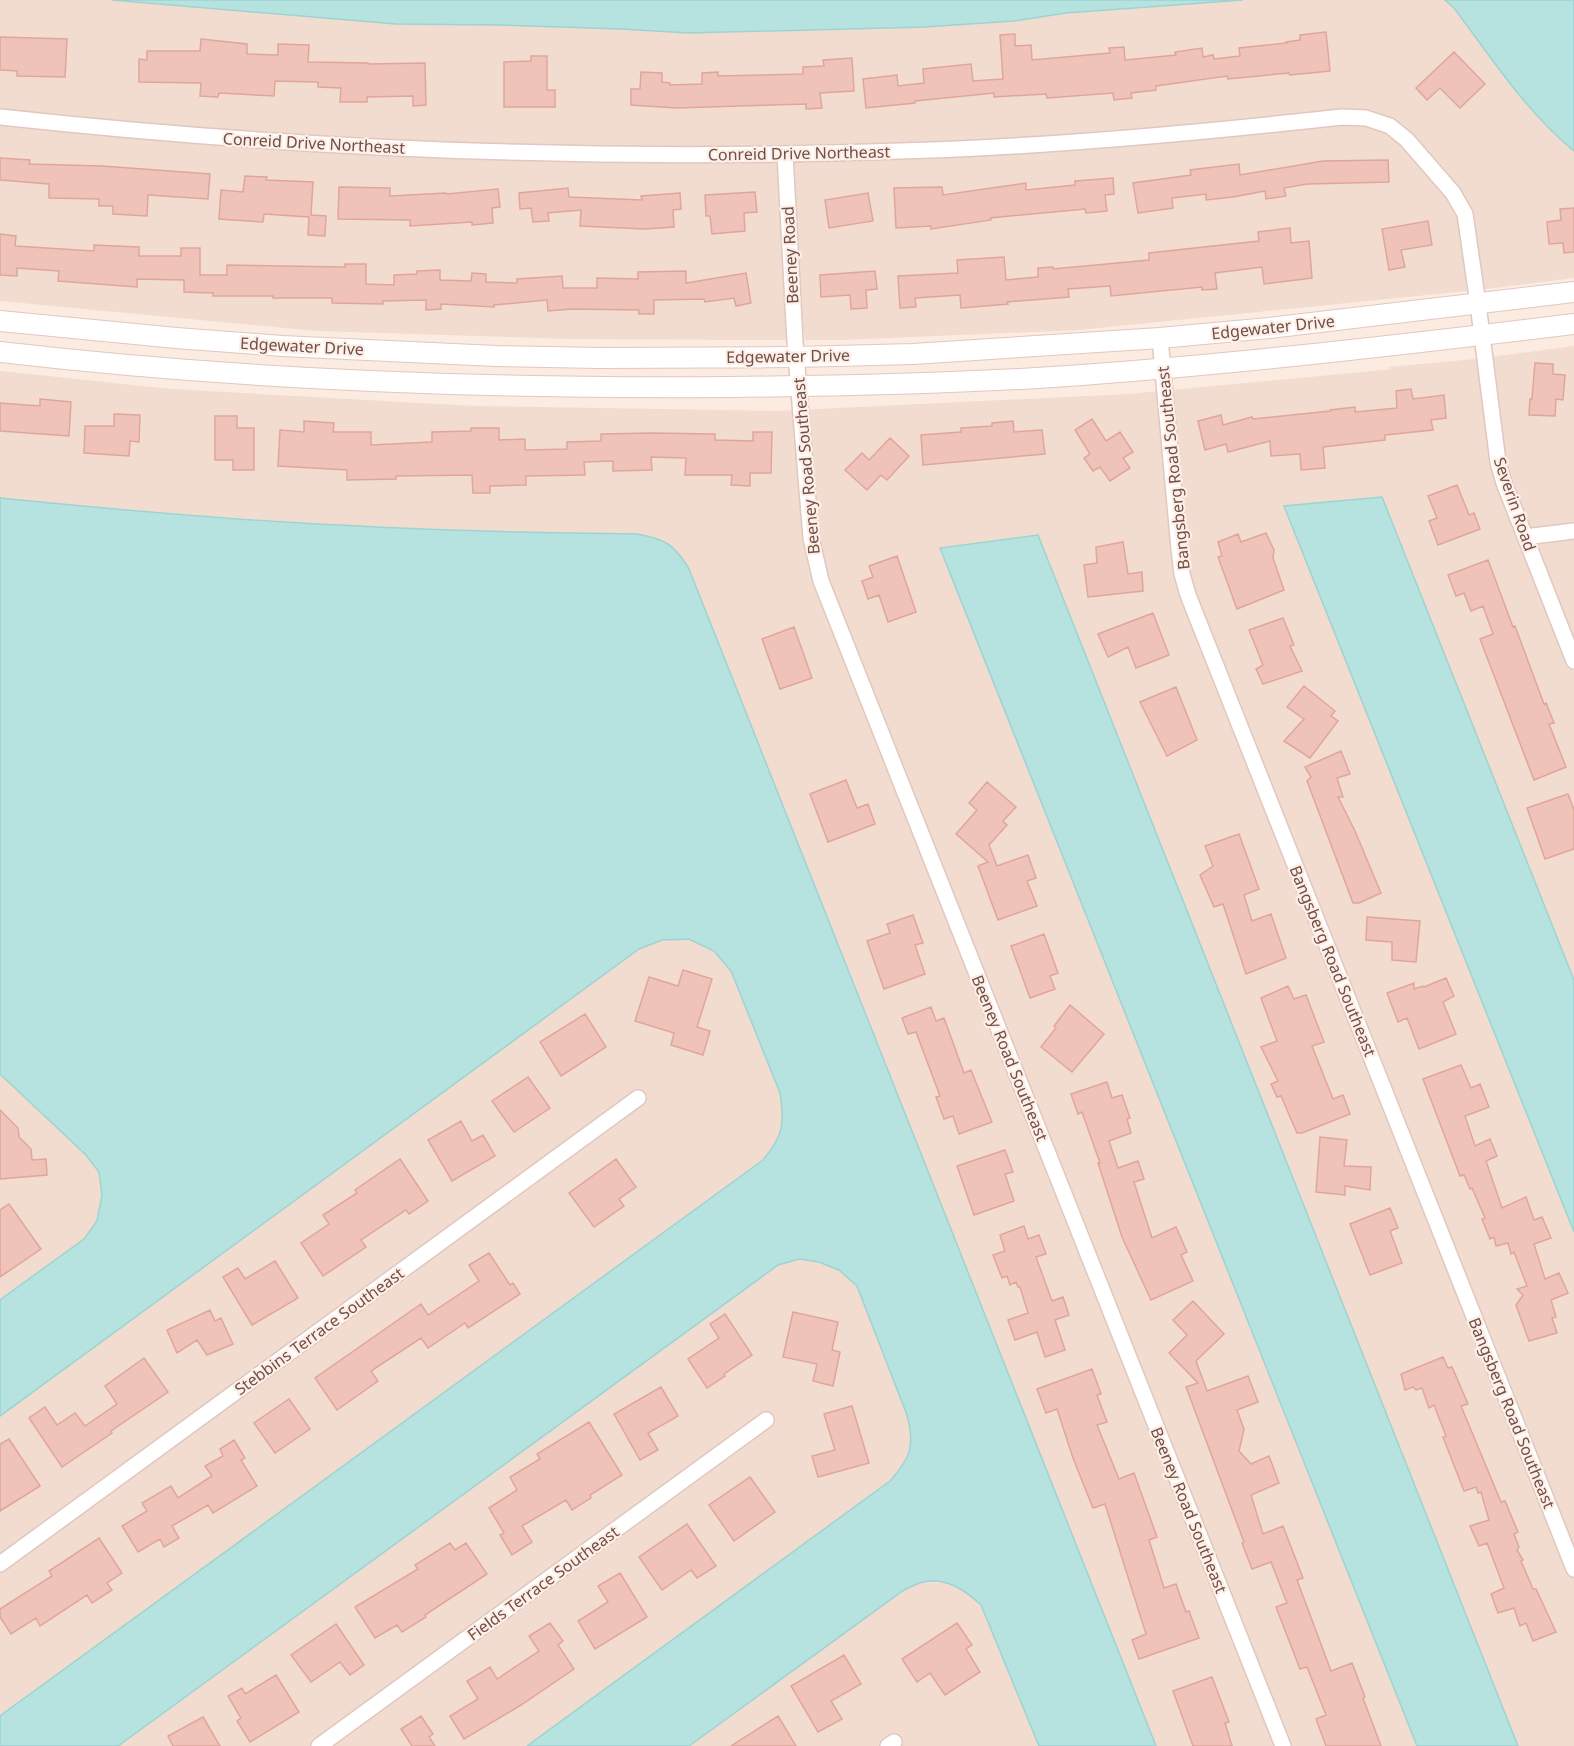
<svg xmlns="http://www.w3.org/2000/svg" width="1574" height="1746" font-family="'Noto Sans',sans-serif">
  <style>
    .residential { fill: #f2dbcf }
    .water { fill: #b6e3e0; stroke: #9dd4d1; stroke-width: 1.5 }
    .building { fill: #efc3b9; stroke: #e1a69a; stroke-width: 1.5 }
    .lines { fill: none; stroke-linecap: round; stroke-linejoin: round }
    .minor-casing { stroke: #e0c8c0; stroke-width: 18 }
    .tertiary-casing { stroke: #e0c8c0; stroke-width: 22 }
    .minor { stroke: #fff; stroke-width: 15 }
    .tertiary { stroke: #fff; stroke-width: 20 }
    .labels { text-anchor: middle; stroke-width: 4.5; stroke-linejoin: round; paint-order: stroke }
    .street-label { font-size: 16px; fill: #704e49; stroke: #feefe6 }
  </style>
  <rect width="100%" height="100%" fill="#fbebe0"/>
  <!-- residential -->
  <path class="residential" d="M0,0h112l284,24 104,1 121,4 68,4 236,-6 89,-6 52,-8 177,-13h202l9,8 71,94 38,40 11,9v127l-89,11 -1,-8 -18,2 1,8 -388,39 -238,10h-36l-1,-7 -18,1v6l-213,-1 -255,-8 -318,-30z
    M1574,346v634l-192,-483 -97,9 289,726v514h-56l-480,-1211 -98,14 477,1197h-261l-467,-1177 -6,-11 -46,-24 -131,-2 -149,-6 -243,-16 -114,-12v-127l171,18 304,17 302,5 352,-17 255,-24 7,-1 -2,-2 87,-8z
    M689,939l25,12 17,20 49,122 3,19 -2,17 -6,16 -12,15 -763,556v-300l639,-467 23,-9z
    M0,1074l86,81 13,17 3,23 -5,26 -13,18 -84,61z
    M799,1259l20,3 20,8 18,16 50,129 5,18 -3,18 -7,17 -12,13 -363,265h-409l660,-481z
    M924,1582l22,1 18,7 17,15 58,141h-350l215,-156z"/>
  <!-- water -->
  <path class="water" d="M112,0h1131l-177,13 -52,8 -89,6 -236,6 -68,-4 -121,-4 -104,-1z
    M1445,0h129v151c-48,-39 -83,-94 -120,-143z
    M1382,497l192,483v252l-290,-726z
    M0,498c119,12 239,23 359,28 92,5 185,7 278,8 28,5 37,10 52,35l467,1177h-117l-58,-141c-16,-15 -35,-28 -58,-23 -7,2 -13,5 -19,8l-215,156h-162l363,-265c21,-23 25,-36 17,-66l-50,-129 -18,-16 -20,-8 -20,-3 -21,6 -660,481h-118v-30l763,-556c20,-24 22,-36 17,-67l-49,-122 -17,-20 -25,-12 -27,1 -23,9 -639,467v-116l84,-61 13,-18 5,-26 -3,-23 -13,-17 -86,-81z
    M1038,535l480,1211h-101l-477,-1198z"/>
  <!-- building -->
  <path class="building" d="M1326,32l4,39 -40,4 -1,-2 -61,6 -1,-3 -71,10v4l-25,3 1,5 -18,2 -1,-7 -66,5 -1,-4 -52,3v-4l-79,8v2l-49,5 -3,-29 34,-4 1,11 26,-3 -1,-14 48,-5 2,17 30,-2 -3,-44 15,-1v12l16,-1 1,15 78,-7 -1,-5 15,-1 1,13 51,-5 -1,-3 27,-4 1,9 10,-2 1,4 26,-3 -1,-8 48,-5 -1,-1 14,-2v-5z
    M0,37l67,2 -2,38 -48,-1v-5l-17,-1z
    M201,39l46,5v10l31,1v-11l31,1 -1,17 60,1v1l57,-1 1,42 -13,1v-10l-46,1v5h-27l1,-14 -23,-1v-5l-43,-1 -1,15 -55,-3 -1,4 -18,-1 1,-13 -62,-1v-23l8,1v-9h53z
    M1454,52l31,32 -25,24 -20,-20 -13,12 -11,-12z
    M531,56h16v34h8v17h-51v-45l27,-1z
    M852,58l2,33 -34,2 2,15 -16,1v-5l-129,4 -46,-3v-16h9l1,-17 21,1v9l8,1v2l32,-1v-11l16,-1v4l85,-2v-7l21,-1 -1,-6z
    M0,158l30,2 -1,4 73,2 108,8 -2,25 -60,-4 -1,21 -34,-2v-8h-14v-7l-50,-1v-14l-49,-4z
    M1388,160l1,22 -82,2 -23,4 2,8 -20,3 -1,-8 -32,6 -27,3v-6l-34,4 1,10 -35,5 -5,-30 58,-8 -1,-5 49,-6 1,11 83,-14z
    M245,176l22,1 -1,3 47,2 -2,33 15,1 -1,20 -17,-1 1,-18 -45,-3 -1,8 -44,-3 2,-29 22,2z
    M1113,178l1,16 -9,1 2,16 -21,2 -1,-4 -95,9 1,2 -60,9v-3l-35,2 -2,-40 48,-1 1,8 83,-12v7l49,-5v-4z
    M339,187l51,1v8l56,-3 1,1 51,-5 2,18 -8,1 1,15 -21,2v-3l-62,4v-6l-72,-1z
    M568,188l1,9 73,3 -1,-4 39,-3 1,16 -8,1 1,17 -29,2 -65,-3 1,-16 -33,3 1,8 -16,1 -2,-14 -11,1 -1,-16z
    M755,192l2,20 -13,1 1,18 -33,3 -2,-18h-4l-1,-21z
    M868,193l5,28 -44,7 -4,-28z
    M1574,208v44l-10,1 -1,-10 -14,1 -2,-22 14,-2 -1,-11z
    M1428,221l4,24 -31,5 4,17 -16,3 -7,-41z
    M1290,228l1,15 18,-2 3,37 -48,6 -2,-17 -47,6 2,16 -15,1v-3l-91,9 -1,-10 -42,3 1,8 -62,5 1,2 -47,4 -1,-13 -45,3 1,9 -16,1 -2,-32 60,-3 -1,-13 47,-3 2,23 32,-3v-9l15,-1v2l96,-9v-7l110,-12 -1,-9z
    M0,234l16,2 -1,10 79,5v-6l45,2v9h42v-8h19v27h27v-10l118,2v-3h21v20l28,1v-10l23,-1v-3l23,-1v10l31,1 1,-8 14,1v8l31,1v-4l45,-3 1,12h34v-10l41,1v-7l48,-1v12l60,-10 5,30 -15,3 -2,-8 -29,4 -1,-3 -50,1v14h-15v-4l-66,-1 -25,2 -1,-11 -53,5v2l-53,-3v5l-15,1v-10l-43,1v3l-51,-1v-5h-59v-2h-60v-3l-29,-1v-12l-47,-1v8l-79,-6 1,-10 -42,-3v8l-17,-1z
    M875,271l2,18 -11,1 1,18 -16,1 -1,-14 -29,2 -1,-22z
    M1535,363l18,1v10l12,1 -2,25 -7,-1 -1,17 -26,-1 1,-16h2z
    M1411,389l2,10 31,-4 2,23 -15,2 2,10 -48,5v5l-62,7 2,21 -24,2 -1,-16 -29,2 -1,-15 -42,11 -2,-8 -21,6 -7,-29 23,-6 2,10 29,-8 1,2 77,-8v-1l25,-3v5l42,-4 -1,-17z
    M40,399l31,3 -2,34 -69,-5v-28l40,3z
    M114,414l26,1 -1,27 -9,-1 -1,15 -45,-3 1,-27h29z
    M215,416h22v12h17v42h-21v-10h-18z
    M1092,419l14,22 14,-9 13,20 -10,6 7,10 -20,13 -10,-14 -7,4 -9,-13 6,-4 -15,-24z
    M304,421l30,2 -1,9h38v13l61,-3v-10l39,-1v-3h28v12l26,-1v11l42,-1v-7l34,-1v-7l50,-1 64,1v6l38,1v-9h19l-1,41h-21v13l-19,-1 1,-10h-47l1,-17 -35,-1 1,13 -39,1v-10l-29,1 1,13 -59,1v9l-36,1v7h-17l-1,-18 -76,1v3l-49,1v-10l-69,-4 2,-36 24,2z
    M1013,421l1,11 28,-2 3,24 -122,11 -2,-30 40,-3v-4l31,-2v-3z
    M890,438l19,18 -22,24 -6,-5 -14,15 -22,-20 17,-17 7,7z
    M1457,485l12,30 5,-2 6,16 -42,16 -9,-24 8,-3 -9,-22z
    M1266,533l8,17 -1,8 11,32 -47,19 -19,-52 4,-1 -4,-14 20,-8 3,8z
    M1123,542l5,32 14,-2 1,19 -55,6 -4,-32 13,-2 -1,-16z
    M897,556l19,56 -28,10 -9,-27 -11,4 -6,-18 11,-4 -4,-11z
    M1488,560l25,67 2,-1 29,78 2,-1 8,20 -5,1 17,43 -32,13 -54,-141 13,-5 -10,-28 -12,5 -7,-18 -8,3 -8,-21z
    M1153,613l16,42 -33,13 -8,-21 -20,10 -10,-23z
    M1283,618l11,27 -4,1 12,25 -39,13 -7,-15 7,-4 -14,-35z
    M794,627l18,51 -32,11 -18,-50z
    M1304,686l31,25 -4,5 7,5 -28,37 -26,-17 20,-22 -17,-12z
    M1176,687l21,53 -30,16 -27,-54z
    M1341,751l9,23 -13,4 6,19h-5l17,34 26,62 -22,10h-6l-46,-122 4,-4 -6,-10z
    M846,780l11,28 11,-4 7,20 -47,18 -18,-48z
    M987,782l29,25 -13,14 4,4 -18,20 8,21 31,-11 8,23 -9,3 10,25 -39,14 -20,-54 10,-4 -32,-28 21,-24 -8,-7z
    M1568,794l6,16v39l-29,10 -18,-51z
    M1239,834l20,55 -15,6 8,26 19,-7 15,44 -40,16 -23,-70 -9,3 -14,-32 13,-9 -8,-20z
    M913,915l10,28 -8,2 10,29 -41,15 -17,-48 23,-8 -3,-9z
    M1367,917l53,4 -4,41 -24,-2v-18l-26,-2z
    M1044,934l14,39 -8,3 5,13 -25,9 -19,-52z
    M683,970l29,9 -15,48 13,4 -7,24 -32,-10 3,-12 -39,-12 14,-44 29,9z
    M1446,978l8,18 -11,6 13,32 -37,15 -12,-31 -9,4 -11,-29 27,-10v6l9,-3 1,1z
    M1288,986l6,13 12,-4 18,47 -12,4 21,53 10,-4 7,19 -48,19h-5l-16,-37 -4,1 -6,-13 7,-3 -17,-34 16,-6 -16,-43z
    M1070,1005l34,29 -32,38 -31,-25 15,-19 -2,-2z
    M931,1007l5,14 8,-3 20,55 7,-3 21,52 -33,12 -6,-18 -9,3 -8,-22 4,-1 -24,-64 -8,2 -6,-16z
    M585,1014l21,33 -45,29 -21,-34z
    M1461,1065l10,23 9,-4 9,23 -24,9 10,30 15,-7 7,17 -11,5 16,47 24,-11 8,23 8,-3 9,21 -17,6 11,35 14,-6 9,20 -17,7 5,17 -4,1 5,15 -28,8 -13,-36 7,-10 -6,-6 10,-3 -13,-34 -3,2 -3,-11 -12,3 -2,-9 -4,2 -8,-20 3,-1 -13,-30 -2,1 -6,-14 -4,1 -37,-97z
    M528,1077l22,31 -36,24 -22,-31z
    M1107,1082l5,16 10,-3 8,23 -3,1 4,14 -22,8 9,27 20,-7 6,18 -10,3 18,56 24,-11 11,25 -6,3 12,26 -42,19 -29,-63 -24,-74h2l-18,-51 -4,2 -7,-20z
    M0,1110l18,18 1,9 12,12 1,11 14,-1 1,16 -47,4z
    M461,1121l11,20 11,-6 12,21 -43,25 -24,-41z
    M1320,1137l27,3 -3,26 27,1 -1,23 -25,-4v9l-29,-3z
    M1005,1150l8,22 -8,2 9,27 -40,14 -17,-49z
    M400,1159l28,42 -19,13 -3,-4 -45,30 5,7 -43,29 -22,-33 28,-19 -6,-9 34,-22 -2,-3z
    M616,1159l20,28 -17,12 5,7 -30,21 -25,-34z
    M9,1204l32,45 -41,28v-67z
    M1390,1208l8,20 -8,3 12,32 -32,12 -20,-51z
    M1024,1226l4,13 11,-4 7,19 -10,3 16,44 11,-4 6,18 -14,5 10,30 -20,7 -8,-25 -22,8 -7,-20 20,-7 -8,-26h-2l-2,-5 -6,3 -3,-9 -5,2 -9,-23 12,-4 -5,-16z
    M489,1253l21,32 3,-2 7,11 -52,34 -3,-5 -37,25 -7,-10 -50,33 7,10 -41,29 -22,-32 106,-74 7,11 51,-34 -10,-16z
    M275,1261l23,37 -46,27 -29,-48 15,-9 7,11z
    M1193,1301l31,33 -28,27 11,30 41,-15 10,26 -21,8 7,19 -5,22 12,13 18,-8 10,27 -28,12 12,39 20,-8 20,52 -6,2 34,91 21,-8 13,34 -2,1 18,48h-55l-10,-27 10,-4 -19,-48 -7,2 -24,-62 11,-4 -16,-41 -19,7 -10,-26 2,-1 -58,-155 12,-4 -29,-30 18,-18 -14,-15z
    M210,1310l5,11 6,-3 12,26 -26,11 -10,-15 -20,13 -10,-23z
    M793,1312l45,10 -6,28 8,2 -7,34 -20,-5 4,-17 -34,-7z
    M725,1314l27,41 -28,19 1,2 -18,12 -19,-29 31,-21 -9,-14z
    M1443,1357l5,11 4,-1 16,37 -7,2 40,96 4,-1 13,31 -4,2 5,13 -2,3 6,10 -2,1 12,28h3l20,43 -23,9 -7,-18 -6,3 -6,-18 -16,5 -7,-19 13,-6 -17,-45 -8,3 -9,-20 19,-6 -8,-28 -3,1 -2,-6 -12,4 -21,-54 3,-1 -12,-31 -5,3 -7,-20 -6,2 -3,-3 -8,3 -4,-16z
    M144,1358l24,34 -57,39 1,2 -50,34 -33,-49 16,-11 12,18 18,-12 10,13 32,-22 -12,-18z
    M1092,1369l9,25 -4,1 10,27 -10,3 22,54 15,-6 23,64 -8,3 15,48 12,-4 10,28 3,-1 10,27 -60,21 -7,-19 14,-6 -41,-130 -12,4 -20,-50 -16,-49 -11,4 -9,-24z
    M661,1387l17,29 -30,17 10,17 -18,10 -26,-46z
    M289,1399l21,30 -35,24 -21,-30z
    M852,1406l17,57 -51,14 -6,-21 23,-6 -11,-36z
    M589,1422l33,53 -32,20 1,3 -19,12 -6,-10 -44,26 10,16 -20,13 -12,-20 4,-2 -15,-25 28,-18 -7,-13 30,-18 -3,-5z
    M9,1439l31,47 -40,25v-67z
    M234,1440l11,18 -4,2 16,26 -44,27 -5,-8 -36,21 7,12 -15,9 -4,-8 -22,13 -16,-26 25,-15 -5,-8 29,-17 7,12 34,-22 -7,-10 18,-10 -3,-7z
    M750,1477l25,35 -41,29 -25,-36z
    M687,1524l29,42 -19,12 -6,-8 -29,20 -23,-33z
    M99,1538l23,35 -15,10 5,7 -20,13 -5,-8 -47,31 -4,-8 -25,16 -11,-17v-8l52,-33 -3,-5z
    M450,1543l5,7 11,-7 21,31 -62,41 1,2 -24,15 -5,-7 -22,13 -20,-31 63,-38 -3,-4z
    M620,1573l27,44 -52,32 -17,-28 30,-19 -10,-16z
    M550,1623l13,18 -5,4 16,24 -53,36 -57,34 -14,-23 28,-17 -11,-18 23,-14 7,12 42,-28 -10,-15z
    M957,1623l15,22 -6,4 14,23 -35,23 -15,-22 -13,9 -15,-23z
    M336,1624l28,41 -14,10 -10,-13 -29,20 -20,-27z
    M844,1655l17,29 -30,17 11,18 -24,13 -27,-46z
    M276,1675l23,37 -49,30 -13,-21 4,-3 -13,-22 14,-8 3,6z
    M1212,1677l17,45 -4,1 7,23h-39l-20,-55z
    M421,1716l12,18 -4,3 6,9h-23l-11,-17z
    M778,1716l18,30h-65z
    M203,1717l17,29h-47l-5,-10z"/>
  <g class="lines">
    <!-- minor casing -->
    <g class="minor-casing">
      <path id="minor" d="M0,117c311,34 619,45 931,33 138,-5 275,-18 411,-33l24,1 24,8 17,14 46,53 12,21 13,90 20,158 6,21 70,178
        M785,154l10,188 16,196 10,43 462,1165
        M1160,338l19,211 3,25 6,21 386,974
        M1525,537l49,-6
        M0,1564l638,-466
        M319,1746l447,-326
        M888,1746l6,-4"/>
    </g>
    <!-- tertiary casing -->
    <g class="tertiary-casing">
      <path id="tertiary" d="M0,321l176,17 106,8 214,10 103,2 197,-1 117,-3 247,-16 109,-10 305,-36
        M0,352c241,28 485,37 728,35 109,-1 217,-3 325,-10 175,-12 348,-32 521,-53"/>
    </g>
    <!-- minor -->
    <use href="#minor" class="minor"/>
    <!-- tertiary -->
    <use href="#tertiary" class="tertiary"/>
  </g>
  <g class="labels">
    <!-- street labels -->
    <g class="street-label">
      <text transform="translate(314 143) rotate(3)" y="6">Conreid Drive Northeast</text>
      <text transform="translate(799 153) rotate(-1)" y="6">Conreid Drive Northeast</text>
      <text transform="translate(790 255) rotate(-93)" y="6">Beeney Road</text>
      <text transform="translate(1273 327) rotate(-6)" y="6">Edgewater Drive</text>
      <text transform="translate(302 346) rotate(3)" y="6">Edgewater Drive</text>
      <text transform="translate(788 356) rotate(-1)" y="6">Edgewater Drive</text>
      <text transform="translate(806 466) rotate(-95)" y="6">Beeney Road Southeast</text>
      <text transform="translate(1173 468) rotate(-96)" y="6">Bangsberg Road Southeast</text>
      <text transform="translate(1515 504) rotate(71)" y="6">Severin Road</text>
      <text transform="translate(1333 961) rotate(68)" y="6">Bangsberg Road Southeast</text>
      <text transform="translate(1010 1058) rotate(68)" y="6">Beeney Road Southeast</text>
      <text transform="translate(319 1331) rotate(-36)" y="6">Stebbins Terrace Southeast</text>
      <text transform="translate(1512 1413) rotate(68)" y="6">Bangsberg Road Southeast</text>
      <text transform="translate(1189 1510) rotate(68)" y="6">Beeney Road Southeast</text>
      <text transform="translate(543 1583) rotate(-36)" y="6">Fields Terrace Southeast</text>
    </g>
  </g>
</svg>
